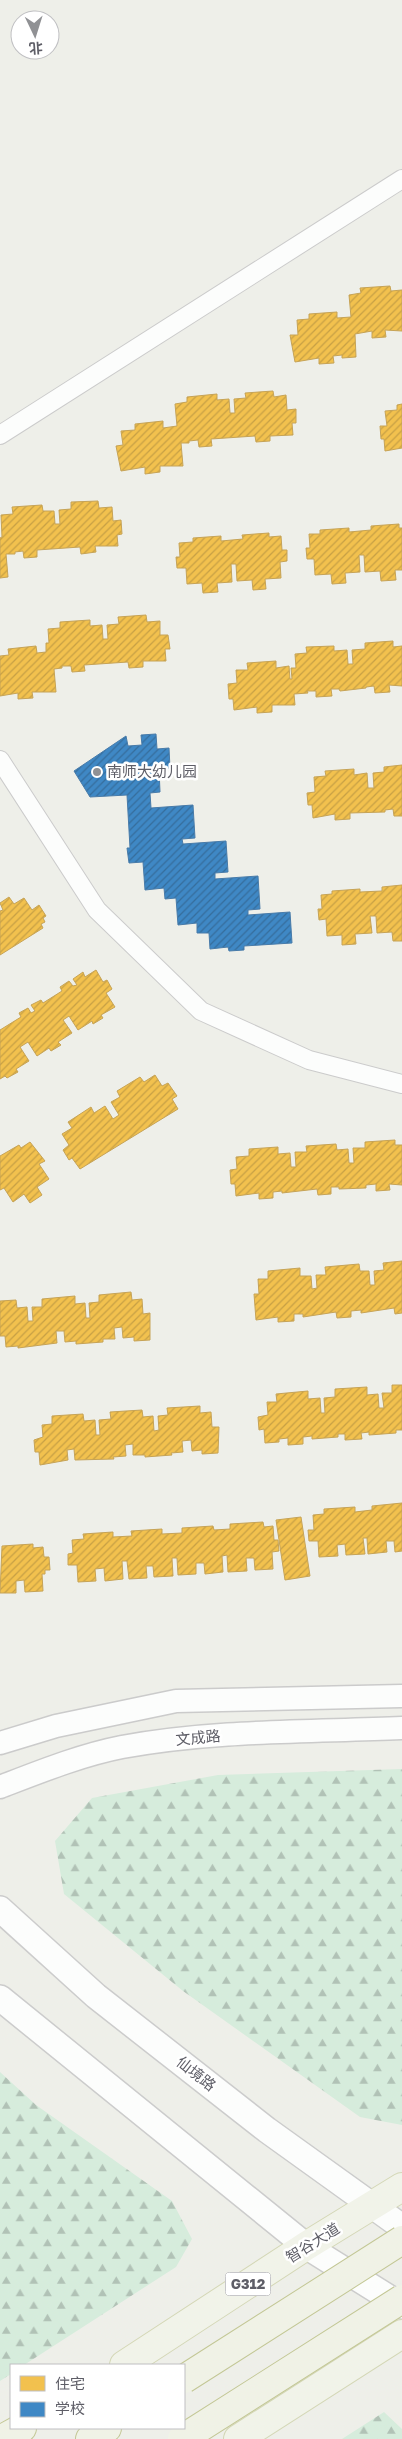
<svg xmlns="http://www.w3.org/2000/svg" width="402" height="2439" font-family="'Golos Text','Noto Sans SC',sans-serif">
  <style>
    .forest { fill: url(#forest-firs) }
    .homes { fill: url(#homes-hatch); stroke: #c6a356 }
    .schools { fill: url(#schools-hatch); stroke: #487ba9 }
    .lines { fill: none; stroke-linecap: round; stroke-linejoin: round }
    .minor-casing { stroke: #cbcbcb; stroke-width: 20 }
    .tertiary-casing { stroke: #cbcbcb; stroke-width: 25 }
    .secondary-casing { stroke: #ccc; stroke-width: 28 }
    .primary-casing { stroke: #d4d7b6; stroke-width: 30 }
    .trunk-casing { stroke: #c3c795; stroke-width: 30 }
    .minor { stroke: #fcfdfc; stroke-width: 18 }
    .tertiary { stroke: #fcfdfc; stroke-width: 22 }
    .secondary { stroke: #fcfdfc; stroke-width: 25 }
    .primary { stroke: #f1f3e9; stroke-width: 28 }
    .trunk { stroke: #f0f2e6; stroke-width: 28 }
    .trunk-bridge-casing { stroke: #c3c795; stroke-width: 30; stroke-linecap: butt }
    .trunk-bridge { stroke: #f0f2e6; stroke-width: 28 }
    .poi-dot { fill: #909194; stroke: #fff; stroke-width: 2 }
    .labels { text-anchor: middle; stroke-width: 5; stroke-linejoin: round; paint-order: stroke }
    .shield { fill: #fff; stroke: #8e8e95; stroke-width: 1 }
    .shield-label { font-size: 14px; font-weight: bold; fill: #5e5e67 }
    .poi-label { font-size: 15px; fill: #5e5e67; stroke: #fff; text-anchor: start }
    .street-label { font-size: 15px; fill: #5e5e67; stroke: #fff }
  </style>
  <defs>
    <pattern id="forest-firs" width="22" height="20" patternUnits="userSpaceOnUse" patternTransform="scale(1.25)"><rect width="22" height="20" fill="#d6ecdc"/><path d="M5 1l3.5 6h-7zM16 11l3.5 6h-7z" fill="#b1c2b6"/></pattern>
    <pattern id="homes-hatch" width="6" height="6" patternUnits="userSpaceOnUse" patternTransform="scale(1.25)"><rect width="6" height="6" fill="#f2c14e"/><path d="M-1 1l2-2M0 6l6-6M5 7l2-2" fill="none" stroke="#c7a045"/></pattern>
    <pattern id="schools-hatch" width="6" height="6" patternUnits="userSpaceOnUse" patternTransform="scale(1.25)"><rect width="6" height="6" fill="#3f88c5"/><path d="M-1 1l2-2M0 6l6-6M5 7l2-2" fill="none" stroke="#366d9c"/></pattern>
  </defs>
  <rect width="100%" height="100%" fill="#eeefe9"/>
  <!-- forest -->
  <path class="forest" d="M402,1769v356l-42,-8 -177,-126 -119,-97 -9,-53 37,-43 126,-23z
    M0,2072l36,33 136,96 20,38 -16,28 -152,98h-13v9l-11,7z
    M384,2412l18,17v10h-60z"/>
  <!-- homes -->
  <path class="homes" d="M390,286l1,5 11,-1v41l-17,-1 1,7 -14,1v-7l-17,3 1,23 -14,1v-3l-9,1 1,7 -15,1v-6l-24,4 -5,-27h8l-1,-15 12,-1v-5l28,-2v6l14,-1 -2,-22 12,-2 -1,-5z
    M273,391l1,6 12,-2 1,15 9,-1v14h-4l1,12 -23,1v5l-14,1 -1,-6 -44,3 1,7 -13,1 -1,-7 -9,1v2h-8l2,23h-23v6l-15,2v-7l-24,4 -5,-25 7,-1 -2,-14 14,-1v-6l28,-3v7l14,-2 -2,-22 12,-2v-5l30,-3v6l12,-1 1,14h5l-1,-14 12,-1 -1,-5z
    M402,404v44l-17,3 -1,-12h-3l-1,-13h7l-2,-15 12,-1v-5z
    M98,501l1,7 13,-1 1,14 8,-1 1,14 -5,1 1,11h-23l1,6 -15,2 -1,-7 -43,3v7l-13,1 -1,-7 -8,1v2h-9l2,23 -8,1v-40l2,-1 -1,-22 12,-1 -1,-7 30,-2 1,6h11l1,13h5l-1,-14 12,-1v-7z
    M399,524v4h3v42h-7l1,10 -15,1 -1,-10 -15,1 -1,-17h-5l1,17 -15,1 1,10 -14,1 -1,-10 -16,1 -1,-16h-7l-1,-11h4l-1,-14h11v-4l29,-2v4l22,-2v-4z
    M269,533v4l12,-1 1,14h5v11l-7,1 1,16 -16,1 1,10 -13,1 -1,-10 -15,1 -1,-17h-5l1,18 -15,1 1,9 -15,1 -1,-10 -15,1 -1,-16h-9l-1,-11h4l-1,-14 14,-1v-4l28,-2v5l22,-2 -1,-4z
    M146,615l1,7 13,-1v14h8l2,14h-5l1,12h-23v6l-14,1 -1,-6 -44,3 1,6 -13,1 -1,-6h-9v2l-8,1 2,23h-24l1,6 -15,1v-6l-18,3v-40l9,-1 -1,-6 28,-3 1,7 9,-1v-9h3l-1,-14 12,-1v-6l30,-2v6l12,-1 1,14h5l-1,-14 12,-1 -1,-7z
    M393,641v6l9,-1v40l-13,-1 1,7 -15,1 -1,-7 -8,1v1l-26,3 -1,-2h-8l1,7 -16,1v-6h-9l1,2 -14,1 1,11h-23v7l-15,1v-6l-23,3 -1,-11h-4l-1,-15 9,-1 -1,-13h12l-1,-7 29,-2v7l13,-2 1,13h2l-1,-11h5l-1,-14 12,-1 -1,-6 28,-1v5l13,-1 1,14h5l-1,-14 13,-1v-6z
    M402,765v51h-8l-1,-7 -8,1v2l-35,1v6l-15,1v-6l-22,4 -1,-13h-4l-1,-12 8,-1 -1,-15 12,-1 -1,-5 29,-2v6l13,-2 1,15h6l-1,-15 11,-1v-5z
    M402,885v56h-9l-1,-9 -15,1 -1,-17h-6l2,17 -17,1 1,10 -14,1v-10l-15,1 -1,-17 -7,1 -1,-11h4l-1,-14 11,-1v-3l28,-2v3l22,-1v-4z
    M9,897l5,7 10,-6 8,12 7,-5 7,11 -3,2 2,4 -4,2 2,4 -43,27v-44l3,-1 -3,-7z
    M96,970l7,12 4,-2 5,9 -6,4 9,14 -14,8 2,3 -10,6 -1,-3 -14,9 -9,-14 -6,4 9,13 -14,9 3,3 -10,6 -2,-3 -12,8 -9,-14 -8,5 9,14 -13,8 2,3 -11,6 -2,-2 -5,3v-49l21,-13 -2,-4 9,-5 3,5 4,-2 -4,-6 10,-5 2,3 19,-12 -2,-4 9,-6 4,5 4,-1 -4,-6 10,-7 2,5z
    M155,1075l7,11 6,-3 9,13 -5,3 6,10 -98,60 -8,-11 -3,2 -6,-10 6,-5 -7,-11 10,-6 -4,-6 23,-15 3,6 11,-7 8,13 6,-4 -8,-13 9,-5 -3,-6 23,-14 4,5z
    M395,1140v5h7v40l-13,-1 1,6 -14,1v-7l-10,1v3l-27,1v-2h-8v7l-13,1 -1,-6 -35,4v-2l-9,1v6l-14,1v-6l-23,3 -1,-12h-4l-1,-14 7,-1 -1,-12 13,-1v-7l29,-2v7l12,-1 1,14h5l-1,-15h12l-1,-6 30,-2 1,6 11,-1 1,14h5l-1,-15h12v-6z
    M30,1142l15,19 -6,3 10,15 -12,8 5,8 -12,8 -6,-9 -11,8 -9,-14 -4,2v-34l19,-11 2,3z
    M402,1261v52l-7,1 -1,-6 -33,5v-3l-10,1v6l-14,1 -1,-6 -33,5v-3h-9v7l-16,1v-5l-22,3 -2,-26h5l-1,-15h10v-8l32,-3v8h11l1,13 5,-1 -1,-13h10l-1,-8 34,-3 1,7h9l1,14h5l-1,-14 10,-1 -1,-7z
    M131,1292l1,8 10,-1 1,15 7,-1v27l-16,1v-4l-11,1 -1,-11 -8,1 1,11h-12v3l-27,2v-3l-11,1 -1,-11h-8l1,12 -39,5v-2l-12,1 -1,-11h-5v-35l16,-1 1,8 10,-1 1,14h5l-1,-14h10v-8l33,-3v8l10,-1 1,15h4l-1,-15 10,-1v-7z
    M392,1385h10v45h-6v3l-27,2v-3l-8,1 1,6 -17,1v-6h-7v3l-26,2v-3l-9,1v7l-15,1v-7l-9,1v3l-14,1 -1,-14 -5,1 -1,-13 10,-2 -1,-13h10l-1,-8 32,-3v8l12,-1 1,15h4l-1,-15 11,-1v-8l32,-2v8l11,-1 1,14h5l-2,-15h10z
    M200,1406v7l11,-1 1,15h7l-1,26 -16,1v-4l-10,1 -1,-11 -9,1 1,11 -12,1 1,2 -27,2v-2h-12v-11l-8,1 1,11 -13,1 1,2 -39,1 -1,-11 -7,1 1,10 -28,5 -1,-13h-4l-1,-12 9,-3 -1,-12 10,-1v-8l31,-2 1,7 11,-1 1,15h4l-1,-15 12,-1 -1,-7 32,-2 1,7 10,-1 1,15 5,-1 -1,-14 10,-1 -1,-7z
    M402,1503v48l-7,1 -1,-11h-8l1,11 -19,2 -1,-16h-4l2,16 -19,1 -1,-11 -8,1 1,11 -19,1 -1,-16h-9l-1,-11h6l-1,-15 11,-1v-5l31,-2v5l17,-2v-4z
    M301,1517l9,59 -25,4 -9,-60z
    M263,1522l1,5 9,-1 1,14h4l1,11 -7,1 1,17 -18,1 -1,-12h-8l1,13 -19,1 -1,-17 -5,1 1,16 -18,2 -1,-11h-8v11l-18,1 -1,-17h-5l1,18 -19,1 -1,-11h-7l1,12 -18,1 -2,-18h-5l1,18 -18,2 -1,-13 -9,1 1,12 -18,1 -1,-17h-9v-11l5,-1 -1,-13 12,-1 -1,-5 30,-2v5l19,-1 -1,-5 31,-2v5l20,-1v-5l31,-2 1,4 16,-1v-5z
    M33,1544v4l10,-1 1,10h5l1,13h-5v4h-3l1,17 -18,1 -1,-12 -8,1v12h-16l2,-47z"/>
  <!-- schools -->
  <path class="schools" d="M156,734l1,15 12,-1 1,20 -11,1 1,23 -10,1 1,15 42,-3 2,33 -13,1 1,5 43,-3 2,31 -13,1v6l43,-3 2,33 -12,1v5l42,-3 2,31 -48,3v4l-15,1 -1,-4 -18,2 -1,-16h-12v-10l-19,2 -2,-27 -11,1 -1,-11 -19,2 -2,-28 -14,1 -2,-15h3l-3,-53 -37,2 -16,-26 52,-35 2,10 14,-1 -1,-10z"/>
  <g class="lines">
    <!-- minor casing -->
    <g class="minor-casing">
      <path id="minor" d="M0,435l402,-256
        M0,760l97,150 104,101 108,49 93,24"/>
    </g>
    <!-- tertiary casing -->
    <g class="tertiary-casing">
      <path id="tertiary" d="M0,1743l56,-17 120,-25 226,-5
        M0,1787c39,-15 81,-32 122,-40 92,-17 187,-15 280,-19"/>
    </g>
    <!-- secondary casing -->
    <g class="secondary-casing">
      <path id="secondary" d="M0,1909l96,87 171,134 135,97
        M0,1998l306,248 96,60"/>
    </g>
    <!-- primary casing -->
    <g class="primary-casing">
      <path id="primary" d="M124,2365l182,-119 96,-59
        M238,2439l164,-105"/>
    </g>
    <!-- trunk casing -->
    <g class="trunk-casing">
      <path id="trunk" d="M2,2439l20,-11
        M90,2439l17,-11"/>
    </g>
    <!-- minor -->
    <use href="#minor" class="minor"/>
    <!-- tertiary -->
    <use href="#tertiary" class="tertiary"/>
    <!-- secondary -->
    <use href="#secondary" class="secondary"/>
    <!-- primary -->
    <use href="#primary" class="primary"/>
    <!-- trunk -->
    <use href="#trunk" class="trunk"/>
    <!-- trunk-bridge casing -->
    <g class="trunk-bridge-casing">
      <path id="trunk-bridge" d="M184,2379l218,-139
        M182,2439l220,-140"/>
    </g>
    <!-- trunk-bridge -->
    <use href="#trunk-bridge" class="trunk-bridge"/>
  </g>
  <!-- markers -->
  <circle class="poi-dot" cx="97" cy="772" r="5"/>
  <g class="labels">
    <!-- shield labels -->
    <rect class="shield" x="225.5" y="2272.5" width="45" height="23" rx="4"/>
    <g class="shield-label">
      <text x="248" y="2289">G312</text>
    </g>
    <!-- poi labels -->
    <g class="poi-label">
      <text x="107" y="777">南师大幼儿园</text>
    </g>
    <!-- street labels -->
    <g class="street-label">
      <text transform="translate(198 1738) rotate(-5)" y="5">文成路</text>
      <text transform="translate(196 2074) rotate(38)" y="5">仙境路</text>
      <text transform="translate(313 2243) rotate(-32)" y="5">智谷大道</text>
    </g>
  </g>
  <!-- legend -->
  <rect x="10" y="2364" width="175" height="65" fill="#ffffff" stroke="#bfbfc2"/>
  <rect x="20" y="2376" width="25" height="15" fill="#f2c14e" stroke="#bfbfc2"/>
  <text x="55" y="2389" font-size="15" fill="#5e5e67">住宅</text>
  <rect x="20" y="2402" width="25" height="15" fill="#3f88c5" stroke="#bfbfc2"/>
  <text x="55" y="2414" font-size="15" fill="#5e5e67">学校</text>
  <!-- north arrow -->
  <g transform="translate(35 35) rotate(176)"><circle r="24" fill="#ffffff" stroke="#bfbfc2"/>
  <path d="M0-4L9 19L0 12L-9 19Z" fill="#909194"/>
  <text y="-8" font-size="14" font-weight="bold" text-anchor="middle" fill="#5e5e67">北</text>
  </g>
</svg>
